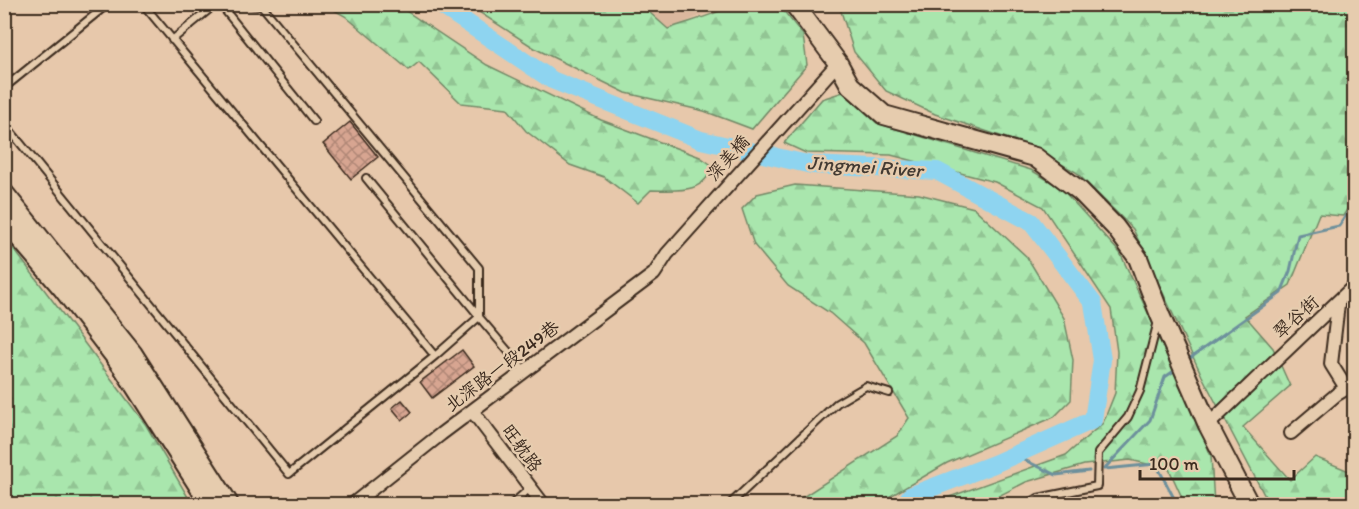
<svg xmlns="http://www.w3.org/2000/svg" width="1359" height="509" font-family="Itim,'LXGW WenKai TC',sans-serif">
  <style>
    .built { fill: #dbb89e }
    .forest { fill: url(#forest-firs); stroke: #728866; stroke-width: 1.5 }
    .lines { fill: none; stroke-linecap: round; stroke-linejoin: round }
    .stream { stroke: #6d909c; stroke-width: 3 }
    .river { stroke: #8ed4f0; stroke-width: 18 }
    .building { fill: url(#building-cross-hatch); stroke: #3b2a1e; stroke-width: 1.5 }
    .lane-casing { stroke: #3b2a1e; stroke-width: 10 }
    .street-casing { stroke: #3b2a1e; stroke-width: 16 }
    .secondary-casing { stroke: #3b2a1e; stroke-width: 22 }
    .lane { stroke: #e6ccae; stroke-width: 6 }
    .street { stroke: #e6ccae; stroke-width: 12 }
    .secondary { stroke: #e6ccae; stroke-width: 18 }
    .labels { text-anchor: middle; stroke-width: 5; stroke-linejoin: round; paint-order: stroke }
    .street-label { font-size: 18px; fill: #3b2a1e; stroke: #e6ccae }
    .water-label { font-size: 20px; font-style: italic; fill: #433b33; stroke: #e6ccae }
  </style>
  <defs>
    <pattern id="forest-firs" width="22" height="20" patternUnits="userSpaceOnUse" patternTransform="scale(1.5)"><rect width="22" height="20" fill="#a9e6ad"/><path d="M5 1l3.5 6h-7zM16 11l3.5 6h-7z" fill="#92c594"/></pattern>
    <pattern id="building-cross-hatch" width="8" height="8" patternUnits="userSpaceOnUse" patternTransform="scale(1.5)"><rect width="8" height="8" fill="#d7a591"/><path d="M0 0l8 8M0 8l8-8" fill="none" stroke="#b08776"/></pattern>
  </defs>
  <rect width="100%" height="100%" fill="#e7c8ab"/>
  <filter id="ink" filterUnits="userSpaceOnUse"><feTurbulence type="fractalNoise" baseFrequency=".0167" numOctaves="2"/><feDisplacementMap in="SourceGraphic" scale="12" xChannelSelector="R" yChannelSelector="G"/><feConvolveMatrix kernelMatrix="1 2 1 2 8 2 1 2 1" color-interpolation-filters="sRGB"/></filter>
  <g filter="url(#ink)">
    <!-- built -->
    <path class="built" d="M641,5h89l-9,7 -19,3 -34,14z"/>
    <!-- forest -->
    <path class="forest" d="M325,5h72l90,60 114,55 99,37 13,9c-10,29 -36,24 -62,24l-13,13 -34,-26 -34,-12 -44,-34 -19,-23 -46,-5 -42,-41 -10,8 -64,-54z
      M468,5h173l27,24c17,-7 50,-14 62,-24h49l24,30 4,30 -55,64 -48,-18 -78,-18 -90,-44z
      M839,5h515v193l-11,18 -24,-2 -29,71 -45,31 28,32 17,38 -47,41 47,53 25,-23 39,16v31h-85l-67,-128 -69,-147 -57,-57 -49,-27 -92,-31 -49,-23 -32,-39z
      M843,92l34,31 154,47 30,18 59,65 63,135 28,68 3,48h-29l-16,-35 -39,-9 -46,5 -58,17 -43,22h-53l136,-49 37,-32 12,-30 2,-41 -6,-43 -68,-102 -48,-25 -104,-27 -85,-2 -22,-10 38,-44z
      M795,185l124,9 55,14 53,49 37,61 9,42 -2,40 -17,17 -107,46 -70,41h-85l105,-68 12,-18 -45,-75 -34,-30 -42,-27 -34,-41 -12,-36 15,-15z
      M4,236l142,189 46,79h-187z"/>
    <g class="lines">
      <!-- stream -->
      <path class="stream" d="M1189,359l92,-66 9,-22 8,-36 41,-9 15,-23
        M1014,455l42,20 33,-4
        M1104,469l46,-49 15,-43 9,-6
        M1105,469l51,-5 21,40"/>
      <!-- river -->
      <path class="river" d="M439,4l113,76 149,60 111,25 125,6 94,51 62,81 9,57 -9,60 -99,44 -84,32 -5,8"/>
    </g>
    <!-- building -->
    <path class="building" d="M350,122l28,35 -27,22 -28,-35z
      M462,350l12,16 -42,32 -12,-16z
      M402,400l10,12 -10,8 -10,-12z"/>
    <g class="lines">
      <!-- lane casing -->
      <g class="lane-casing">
        <path id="lane" d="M143,4l292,352
          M220,4l94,117
          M241,4l21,2 217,262v49
          M172,40l44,-36
          M4,88l104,-84
          M4,123l285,351 146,-118 44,-39 46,54
          M366,178l113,138
          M1354,471v-1
          M512,504l17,-15
          M730,504l107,-101 29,-17 23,7
          M1028,504l10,-6 59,-12 1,-33 30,-36 12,-26 18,-70"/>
      </g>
      <!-- street casing -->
      <g class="street-casing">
        <path id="street" d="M1338,304l-7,60 15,24
          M473,412l70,92
          M1208,425l146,-139
          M1291,433l46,-39 17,-10
          M353,504l88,-70 213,-160 13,-20 171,-191"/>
      </g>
      <!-- secondary casing -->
      <g class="secondary-casing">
        <path id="secondary" d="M794,4l44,59 12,22 34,30 151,42 45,34 35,36 23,31 22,57 48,110 41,79
          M4,193l129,161 96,150
          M4,220l59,69 59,77 88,138"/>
      </g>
      <!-- lane -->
      <use href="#lane" class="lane"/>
      <!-- street -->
      <use href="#street" class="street"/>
      <!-- secondary -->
      <use href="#secondary" class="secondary"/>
    </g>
  </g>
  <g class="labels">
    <!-- street labels -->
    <g class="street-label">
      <text transform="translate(728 158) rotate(-49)" y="6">深美橋</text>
      <text transform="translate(1296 317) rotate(-42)" y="6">翠谷街</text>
      <text transform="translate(502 366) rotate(-37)" y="6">北深路一段249巷</text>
      <text transform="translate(522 448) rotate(54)" y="6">旺躭路</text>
    </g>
    <!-- water labels -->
    <g class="water-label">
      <text transform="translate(865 166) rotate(4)" y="7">Jingmei River</text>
    </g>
  </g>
  <!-- margin -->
  <rect width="1359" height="509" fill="none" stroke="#e6ccae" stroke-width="24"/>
  <rect x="12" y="12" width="1335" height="485" fill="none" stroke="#3b2a1e" stroke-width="2" filter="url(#ink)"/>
  <!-- scale -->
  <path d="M1140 470v9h154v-9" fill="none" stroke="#3b2a1e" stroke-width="3"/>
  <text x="1149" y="470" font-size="18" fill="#3b2a1e" stroke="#e6ccae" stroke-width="4.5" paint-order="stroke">100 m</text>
</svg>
